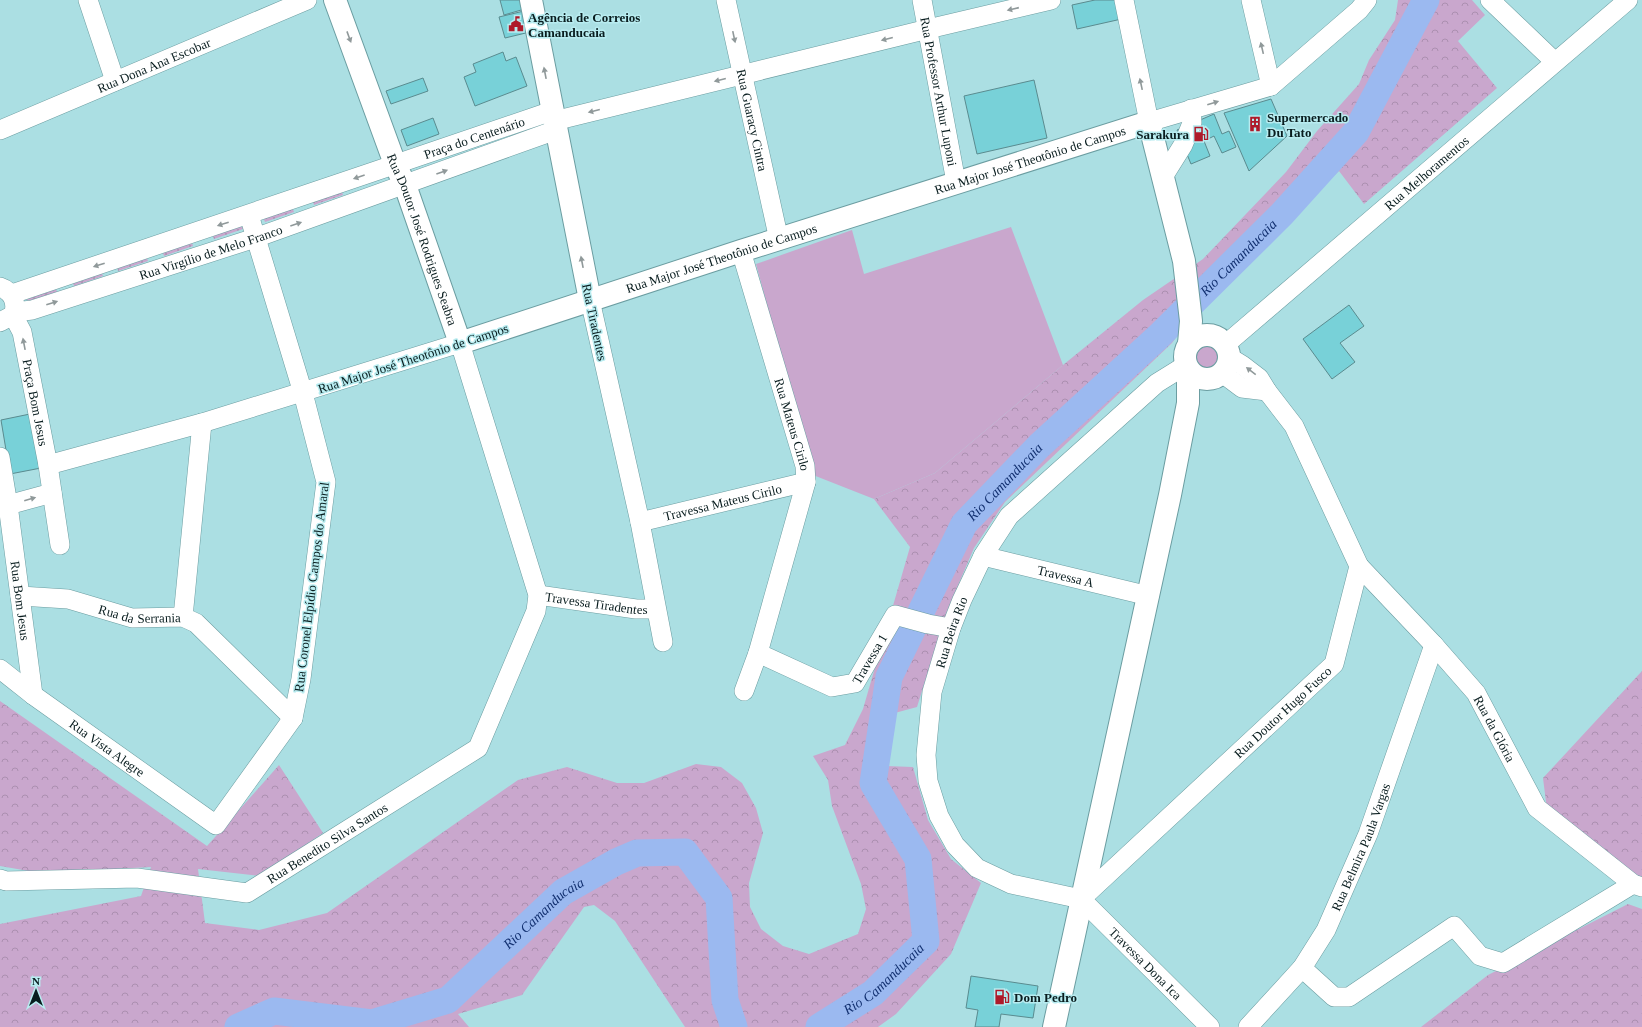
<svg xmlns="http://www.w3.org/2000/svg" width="1642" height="1027" font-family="Georgia,serif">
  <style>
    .grass { fill: url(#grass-dots) }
    .forest { fill: url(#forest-crowns) }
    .park { fill: #c9a7cd }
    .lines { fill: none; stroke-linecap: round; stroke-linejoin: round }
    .river { stroke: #9bb9f0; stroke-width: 27 }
    .building { fill: #78d1d8; stroke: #5a8b8f }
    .minor-casing { stroke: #6b9da1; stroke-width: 20 }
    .major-casing { stroke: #6b9da1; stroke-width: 24 }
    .minor { stroke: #fff; stroke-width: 19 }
    .major { stroke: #fff; stroke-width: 22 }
    .oneway { fill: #90999a }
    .labels { text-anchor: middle; stroke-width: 3; stroke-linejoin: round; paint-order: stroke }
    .poi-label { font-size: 13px; font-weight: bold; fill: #091d1f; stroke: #b8ecf0; text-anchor: start }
    .street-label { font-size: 13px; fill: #091d1f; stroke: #b8ecf0 }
    .water-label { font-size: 14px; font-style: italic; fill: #123070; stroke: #b8ecf0 }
  </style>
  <defs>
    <pattern id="grass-dots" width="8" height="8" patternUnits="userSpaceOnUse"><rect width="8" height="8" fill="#c9a7cd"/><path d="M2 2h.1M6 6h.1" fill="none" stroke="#ab8fb0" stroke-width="1.8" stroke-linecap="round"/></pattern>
    <pattern id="forest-crowns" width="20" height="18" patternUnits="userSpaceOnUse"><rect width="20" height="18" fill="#c9a7cd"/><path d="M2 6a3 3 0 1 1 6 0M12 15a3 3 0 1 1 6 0" fill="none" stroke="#ab8fb0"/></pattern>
  </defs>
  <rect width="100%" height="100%" fill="#abdfe3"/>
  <!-- grass -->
  <path class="grass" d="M341,189l2,6 -29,10 -2,-6z
    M292,207l2,5 -29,10 -2,-5z
    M241,224l2,5 -29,10 -2,-5z
    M191,240l2,6 -29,10 -2,-6z
    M146,256l2,5 -30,10 -1,-5z
    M101,271l2,5 -29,10 -2,-5z
    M55,286l2,6 -29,10 -2,-6z"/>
  <!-- forest -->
  <path class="forest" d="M1398,0h74l13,15 -27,26 39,47 -133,116 -25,-33 -127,117 -40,55 -167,159 -31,46 -27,63 -30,96 -26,7 -5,52 27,1 15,53 23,39 30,24 -30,71 -55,60 -18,13h-193l-70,-106 -21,-16 -10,2 -62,88 -64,19 11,13h-469v-103l141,-28 10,-29 -111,6 -40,-7v-165l207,145 72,-81 44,68 -63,43 -62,-7 7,54 54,7 68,-17 191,-133 49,-13 50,16h27l52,-19 25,3 21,16 14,25 7,25 -14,50 1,24 11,22 22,17 26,8 49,-20 8,-25 -5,-25 -29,-78 -4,-26 -15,-24 32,-11 18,-36 47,-162 -36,-48 61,-26 128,-108 80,-65 60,-41 83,-87 31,-41 42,-47 10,-24 26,-40z
    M1642,671v206h-3l-92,-67 -4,-32z
    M1628,904l14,5v118h-221l67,-52z"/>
  <!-- park -->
  <path class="park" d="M1011,227l52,138 -128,108 -61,26 -61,-24 -57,-211 96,-34 12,44z
    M1206,337l12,4 6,24c-9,9 -15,13 -28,9 -7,-12 -14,-17 -3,-28 5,-5 7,-8 13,-9z"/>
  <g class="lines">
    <!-- river -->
    <g class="river">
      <path id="s1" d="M238,1027l36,-16 98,12 76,-23 115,-108 53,-30 21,-9 48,-1 34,46 6,102 9,27"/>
      <path id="s2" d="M819,1027l54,-34 53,-52 -8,-82 -45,-76 16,-106 75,-153 75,-78 119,-109 124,-123 74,-82 70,-132"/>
    </g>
  </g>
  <!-- building -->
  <path class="building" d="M500,0h25l3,8 -24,7z
    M1095,0h27l4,18 -49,11 -5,-24z
    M528,10l6,21 -29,7 -6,-21z
    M503,52l3,9 10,-4 11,29 -52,20 -11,-29 12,-5 -3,-8z
    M423,78l5,13 -37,13 -5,-13z
    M1034,80l13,58 -70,16 -13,-58z
    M1271,99l16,37 -38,35 -25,-58z
    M1214,114l8,20 7,-3 7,16 -14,6 -8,-17 -10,5 6,15 -19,8 -14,-34z
    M433,118l6,16 -32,12 -6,-16z
    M1349,305l15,21 -24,17 15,19 -23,17 -29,-40z
    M30,414l11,54 -31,6 -9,-54z
    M971,976l67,10 -5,32 -32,-4 -2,13h-24l3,-17 -12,-2z"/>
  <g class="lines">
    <!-- minor casing -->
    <g class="minor-casing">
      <g id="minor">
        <path d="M88,0l27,81"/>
        <path id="s3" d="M726,0l53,240"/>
        <path id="s4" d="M922,0l34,182"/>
        <path d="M1124,0l25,122 122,-36 88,-76 8,-10"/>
        <path d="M1251,0l20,86"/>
        <path d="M1490,0l65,62"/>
        <path d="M554,121l374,-92 123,-29"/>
        <path id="s5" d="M0,130l307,-130"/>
        <path d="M1163,177l20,-32 9,-22 -1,-14"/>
        <path id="s6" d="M741,251l64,215 1,16 -48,171 -14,38"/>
        <path d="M0,287c12,4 18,16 13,28l-13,7"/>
        <path id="s7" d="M12,294c180,-60 360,-122 540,-183"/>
        <path d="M590,300l50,222 23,120"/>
        <path id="s8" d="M15,312l17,-2 223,-72 301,-108"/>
        <path id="s9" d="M13,315l9,17 26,133 12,80"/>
        <path id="s10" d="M1225,345l403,-345"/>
        <path d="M1222,373l20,15 25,3"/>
        <path id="s11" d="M0,457l8,48 25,190"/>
        <path d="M8,505l44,-12"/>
        <path id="s12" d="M640,522l166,-40"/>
        <path id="s13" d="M983,556l166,40"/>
        <path id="s14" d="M1359,566l75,79 42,48 61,115 96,76 9,3"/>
        <path id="s15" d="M538,595l98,14h20"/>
        <path id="s16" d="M20,596l48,3 64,19 51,-1 13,6 97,95"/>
        <path d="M183,617l19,-194"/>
        <path id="s17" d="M758,653l74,34 23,-4 40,-68 33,9 23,4"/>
        <path id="s18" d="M0,669l33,26 183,130 77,-107 8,-39 25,-197 -23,-89 -54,-178"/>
        <path id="s19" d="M0,879l6,2 131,-3 110,15 231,-145 58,-137 2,-16 -78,-252 -258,80 -154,42"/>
        <path id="s20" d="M1081,899l-70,-15 -34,-16 -22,-23 -16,-29 -11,-35 -2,-26 6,-63 19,-64 11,-28 21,-44 26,-40 148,-133 29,-18"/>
        <path id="s21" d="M1081,899l253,-235 25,-98 -65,-140 -27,-35 -8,-13 -17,-13 -13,-8"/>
        <path id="s22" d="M1081,899l129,128"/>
        <path d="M1302,968l32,29h15l105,-71 26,30 23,7 130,-79"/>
        <path id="s23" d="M1248,1027l54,-59 24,-38 42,-96 66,-189"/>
      </g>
    </g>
    <!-- major casing -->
    <g class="major-casing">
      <g id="major">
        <path id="s24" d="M335,0l60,164 10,21 55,158 281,-92 408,-129 35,139 7,60 -2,23"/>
        <path d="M531,0l59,300"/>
        <circle cx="1207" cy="357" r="22"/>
        <path d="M1054,1027l116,-532 18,-92v-33"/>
      </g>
    </g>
    <!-- minor -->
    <use href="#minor" class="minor"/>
    <!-- major -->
    <use href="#major" class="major"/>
  </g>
  <!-- one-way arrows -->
  <defs><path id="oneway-solid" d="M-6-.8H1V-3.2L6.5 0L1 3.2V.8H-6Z"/></defs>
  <g class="oneway">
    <use href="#oneway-solid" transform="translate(1013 9) rotate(167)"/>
    <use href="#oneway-solid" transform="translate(349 37) rotate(70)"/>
    <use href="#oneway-solid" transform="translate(734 37) rotate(78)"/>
    <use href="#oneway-solid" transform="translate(887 39) rotate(166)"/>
    <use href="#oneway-solid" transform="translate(1262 48) rotate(-103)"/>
    <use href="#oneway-solid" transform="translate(545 73) rotate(-101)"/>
    <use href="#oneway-solid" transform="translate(720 80) rotate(166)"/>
    <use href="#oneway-solid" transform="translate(1141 84) rotate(-102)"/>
    <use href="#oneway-solid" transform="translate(1213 103) rotate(-17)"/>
    <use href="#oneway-solid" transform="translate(594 111) rotate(166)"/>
    <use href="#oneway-solid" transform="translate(442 172) rotate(-20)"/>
    <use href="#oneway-solid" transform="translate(359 177) rotate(161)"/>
    <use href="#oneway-solid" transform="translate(223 224) rotate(162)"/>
    <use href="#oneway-solid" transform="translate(296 224) rotate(-19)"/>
    <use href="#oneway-solid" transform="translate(582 262) rotate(-101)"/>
    <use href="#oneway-solid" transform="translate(99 265) rotate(162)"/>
    <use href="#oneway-solid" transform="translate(52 303) rotate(-18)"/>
    <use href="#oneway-solid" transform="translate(24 344) rotate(-101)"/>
    <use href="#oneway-solid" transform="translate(1251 371) rotate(-142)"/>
    <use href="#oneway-solid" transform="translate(30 499) rotate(-16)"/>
  </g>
  <!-- icons -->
  <defs>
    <g id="civic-bare" transform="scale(1.2)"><path d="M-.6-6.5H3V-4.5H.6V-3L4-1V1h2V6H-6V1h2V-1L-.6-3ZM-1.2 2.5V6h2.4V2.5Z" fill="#ae1a2a" stroke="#b8ecf0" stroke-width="2.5" paint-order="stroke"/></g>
    <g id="building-bare" transform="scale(1.2)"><path d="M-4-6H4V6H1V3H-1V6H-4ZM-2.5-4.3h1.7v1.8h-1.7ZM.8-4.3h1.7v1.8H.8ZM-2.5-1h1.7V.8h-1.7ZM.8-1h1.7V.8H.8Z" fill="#ae1a2a" stroke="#b8ecf0" stroke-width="2.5" paint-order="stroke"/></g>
    <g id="fuel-bare" transform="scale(1.2)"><path d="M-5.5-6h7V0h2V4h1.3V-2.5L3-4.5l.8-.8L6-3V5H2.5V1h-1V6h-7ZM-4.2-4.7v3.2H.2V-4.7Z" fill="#ae1a2a" stroke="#b8ecf0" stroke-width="2.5" paint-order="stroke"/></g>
  </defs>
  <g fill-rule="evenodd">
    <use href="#civic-bare" x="516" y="24"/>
    <use href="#building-bare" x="1255" y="124"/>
    <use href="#fuel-bare" x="1201" y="134"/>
    <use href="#fuel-bare" x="1002" y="997"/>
  </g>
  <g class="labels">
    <!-- poi labels -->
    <g class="poi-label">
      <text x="528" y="22">Agência de Correios<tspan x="528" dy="15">Camanducaia</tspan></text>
      <text x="1267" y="122">Supermercado<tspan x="1267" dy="15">Du Tato</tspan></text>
      <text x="1189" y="139" text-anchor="end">Sarakura</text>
      <text x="1014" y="1002">Dom Pedro</text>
    </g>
    <!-- street labels -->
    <g class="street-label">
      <text dy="5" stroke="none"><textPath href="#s5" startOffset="167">Rua Dona Ana Escobar</textPath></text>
      <text dy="5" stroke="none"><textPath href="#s4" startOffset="93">Rua Professor Arthur Luponi</textPath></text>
      <text dy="5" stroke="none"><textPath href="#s3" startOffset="123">Rua Guaracy Cintra</textPath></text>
      <text dy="5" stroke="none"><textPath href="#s7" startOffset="488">Praça do Centenário</textPath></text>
      <text dy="5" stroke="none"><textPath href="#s24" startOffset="964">Rua Major José Theotônio de Campos</textPath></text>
      <text dy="5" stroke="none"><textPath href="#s10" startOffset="265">Rua Melhoramentos</textPath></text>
      <text dy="5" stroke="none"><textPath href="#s24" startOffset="255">Rua Doutor José Rodrigues Seabra</textPath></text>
      <text dy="5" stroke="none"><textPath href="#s8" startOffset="205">Rua Virgílio de Melo Franco</textPath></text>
      <text dy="5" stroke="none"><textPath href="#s24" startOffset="640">Rua Major José Theotônio de Campos</textPath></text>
      <text transform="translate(595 322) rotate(78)" y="5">Rua Tiradentes</text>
      <text transform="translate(413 358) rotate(-18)" y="5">Rua Major José Theotônio de Campos</text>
      <text dy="5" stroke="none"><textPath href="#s9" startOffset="91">Praça Bom Jesus</textPath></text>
      <text dy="5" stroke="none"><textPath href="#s6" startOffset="181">Rua Mateus Cirilo</textPath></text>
      <text dy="5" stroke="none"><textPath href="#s12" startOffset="85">Travessa Mateus Cirilo</textPath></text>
      <text dy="5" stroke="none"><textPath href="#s13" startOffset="85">Travessa A</textPath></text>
      <text transform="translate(311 587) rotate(-83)" y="5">Rua Coronel Elpídio Campos do Amaral</text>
      <text dy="5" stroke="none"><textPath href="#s11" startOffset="145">Rua Bom Jesus</textPath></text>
      <text dy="5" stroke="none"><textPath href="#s15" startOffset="59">Travessa Tiradentes</textPath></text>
      <text dy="5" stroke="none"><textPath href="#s16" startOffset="122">Rua da Serrania</textPath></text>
      <text dy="5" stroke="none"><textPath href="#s20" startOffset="363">Rua Beira Rio</textPath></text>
      <text dy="5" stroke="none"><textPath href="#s17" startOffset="133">Travessa 1</textPath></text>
      <text dy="5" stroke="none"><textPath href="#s21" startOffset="275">Rua Doutor Hugo Fusco</textPath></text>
      <text dy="5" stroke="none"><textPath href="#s14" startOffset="213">Rua da Glória</textPath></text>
      <text dy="5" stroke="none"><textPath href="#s18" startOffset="133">Rua Vista Alegre</textPath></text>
      <text dy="5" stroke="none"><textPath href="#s19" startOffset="343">Rua Benedito Silva Santos</textPath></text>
      <text dy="5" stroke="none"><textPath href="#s23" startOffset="215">Rua Belmira Paula Vargas</textPath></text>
      <text dy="5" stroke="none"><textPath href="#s22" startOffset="91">Travessa Dona Ica</textPath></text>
    </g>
    <!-- water labels -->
    <g class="water-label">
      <text dy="5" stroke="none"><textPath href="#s2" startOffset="969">Rio Camanducaia</textPath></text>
      <text dy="5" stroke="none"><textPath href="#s2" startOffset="645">Rio Camanducaia</textPath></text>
      <text dy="5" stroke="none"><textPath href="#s1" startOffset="347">Rio Camanducaia</textPath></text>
      <text dy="5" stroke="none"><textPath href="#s2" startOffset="81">Rio Camanducaia</textPath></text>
    </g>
  </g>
  <!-- north arrow -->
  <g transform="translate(36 991)" stroke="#b8ecf0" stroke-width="3" paint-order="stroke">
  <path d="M0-3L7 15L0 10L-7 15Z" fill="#091d1f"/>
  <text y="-6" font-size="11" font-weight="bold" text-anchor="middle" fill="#091d1f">N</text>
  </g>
</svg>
